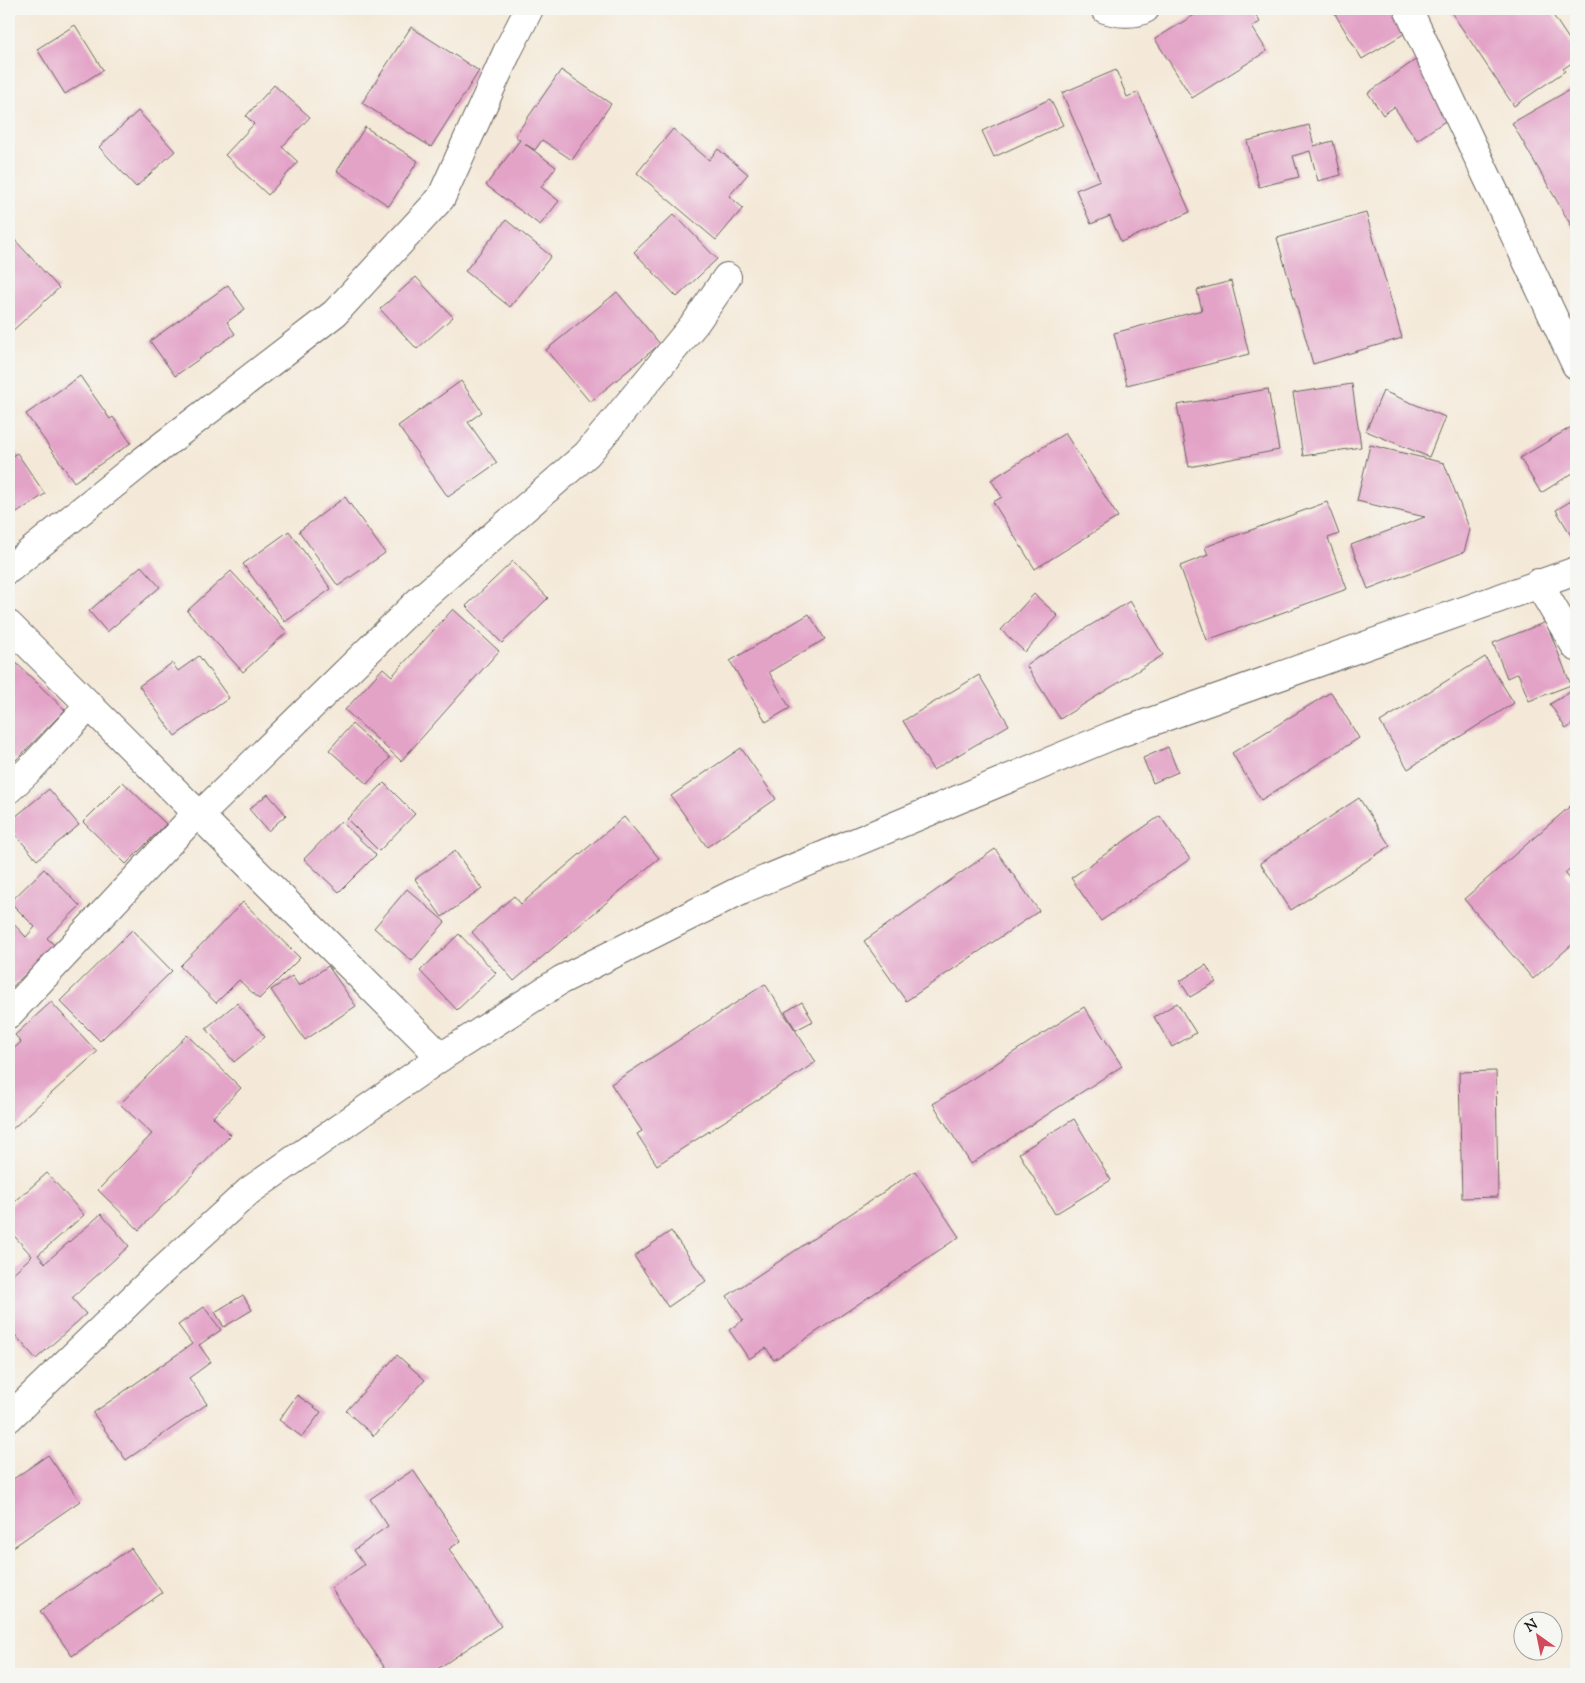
<svg xmlns="http://www.w3.org/2000/svg" width="1585" height="1683" font-family="'Sorts Mill Goudy',serif">
  <style>
    .building { fill: #e3a3c7 }
    .lines { fill: none; stroke-linecap: round; stroke-linejoin: round }
    .street-casing { stroke: #68645e; stroke-width: 30 }
    .secondary-casing { stroke: #68645e; stroke-width: 30 }
    .street { stroke: #fff; stroke-width: 28 }
    .secondary { stroke: #fff; stroke-width: 28 }
  </style>
  <rect width="100%" height="100%" fill="#f6f6f2"/>
  <filter id="ink" filterUnits="userSpaceOnUse"><feTurbulence type="fractalNoise" baseFrequency=".02" numOctaves="2"/><feDisplacementMap in="SourceGraphic" scale="10" xChannelSelector="R" yChannelSelector="G"/><feConvolveMatrix kernelMatrix="1 2 1 2 8 2 1 2 1" color-interpolation-filters="sRGB"/></filter>
  <filter id="wash" filterUnits="userSpaceOnUse"><feTurbulence type="fractalNoise" baseFrequency=".0096" numOctaves="4" result="noise"/><feDisplacementMap in="SourceGraphic" scale="20" xChannelSelector="R" yChannelSelector="G"/><feGaussianBlur stdDeviation="1.12" result="paint"/><feColorMatrix in="noise" values="0 0 0 0 0 0 0 0 0 0 0 0 0 0 0 0 0 1.4 0 .05"/><feComposite in="paint" operator="in"/></filter>
  <g filter="url(#wash)">
    <rect width="100%" height="100%" fill="#f4e9d8"/>
    <g id="blocks">
      <!-- building -->
      <path class="building" d="M1204,9h48l8,13 -8,5 15,24 -75,47 -37,-59z
        M1332,9h61l14,23 -45,27z
        M1455,9h94l27,41v10l-13,9 2,2 -51,35 -63,-94z
        M75,25l28,45 -38,24 -28,-45z
        M411,27l68,44 -48,76 -69,-44z
        M1421,56l39,55 -43,29 -23,-33 -11,8 -15,-22z
        M561,70l50,34 -39,56 -30,-20 -7,10 -10,-6 31,23 -15,20 18,14 -19,24 -54,-40 34,-45 -5,-4z
        M1116,70l11,27 11,-5 52,120 -69,30 -11,-26 -19,8 -15,-34 24,-10 -38,-87z
        M274,85l36,32 -28,30 16,15 -30,33 -43,-40 29,-31 -8,-8z
        M1576,86v148l-64,-111z
        M1050,99l13,26 -69,32 -12,-26z
        M138,111l37,40 -39,36 -37,-40z
        M1309,125l5,21 19,-5 8,34 -23,6 -8,-30 -17,5 6,21 -40,10 -12,-46z
        M365,127l53,34 -29,45 -52,-35z
        M673,129l36,31 9,-11 30,25 -19,22 14,12 -27,32 -79,-67z
        M1366,213l36,125 -89,26 -36,-126z
        M674,214l43,45 -40,38 -43,-45z
        M506,220l45,36 -41,51 -45,-36z
        M14,239l45,49 -50,46v-90z
        M416,277l37,40 -36,32 -37,-40z
        M1231,281l18,73 -122,31 -13,-52 88,-23 -5,-20z
        M228,285l17,24 -18,13 8,12 -60,42 -25,-35z
        M617,292l43,52 -70,58 -44,-52z
        M80,376l30,43 3,-2 18,26 -57,39 -48,-68z
        M461,381l21,31 -14,10 29,41 -49,34 -50,-71z
        M1352,384l9,63 -58,9 -10,-63z
        M1268,389l11,61 -90,17 -12,-62z
        M1383,391l62,26 -16,40 -63,-26z
        M1576,424v47l-35,22 -21,-35z
        M1065,433l53,84 -83,52 -42,-67 9,-5 -11,-17z
        M1370,445l74,18 26,67 -6,22 -96,37 -17,-44 74,-28 -68,-16z
        M17,453l28,41 -36,24v-60z
        M345,497l40,56 -47,33 -39,-55z
        M1576,498v46l-20,-34z
        M1327,502l12,32 -11,4 19,51 -140,51 -27,-74 28,-11 -3,-8z
        M289,531l42,58 -46,33 -42,-58z
        M513,561l35,37 -46,45 -36,-37z
        M141,566l19,21 -53,45 -18,-21z
        M231,571l56,61 -44,40 -56,-61z
        M1034,594l24,22 -33,36 -24,-22z
        M1130,601l33,54 -103,64 -34,-54z
        M453,609l46,42 -98,110 -56,-51 38,-42 9,8z
        M809,614l16,25 -56,33 21,36 -24,14 -36,-61z
        M1546,622l25,63 -42,16 -11,-28 -11,5 -14,-35z
        M9,656l56,54 -49,50 -7,-7z
        M199,656l30,42 -54,38 -36,-50 33,-23 6,8z
        M1485,657l29,46 -106,66 -28,-47z
        M979,675l30,50 -76,45 -30,-49z
        M1572,691l4,6v25l-10,7 -16,-25z
        M1331,692l28,46 -98,62 -29,-47z
        M352,724l38,34 -23,26 -38,-34z
        M1168,747l10,25 -25,11 -10,-25z
        M741,748l35,51 -69,48 -36,-51z
        M123,782l43,42 -40,40 -43,-42z
        M384,783l31,31 -36,37 -32,-32z
        M49,789l30,36 -42,35 -28,-33v-5z
        M268,794l18,21 -18,16 -19,-22z
        M1359,798l31,48 -99,64 -31,-47z
        M1576,801v62l-11,10 11,13v55l-43,38 -69,-80z
        M1160,816l30,43 -89,62 -30,-43z
        M624,817l35,41 -145,123 -42,-49 42,-36 7,8z
        M341,821l35,34 -37,37 -35,-33z
        M995,849l44,62 -133,90 -42,-60z
        M455,851l27,38 -40,28 -27,-38z
        M44,869l36,37 -33,32 8,8 -46,44v-71l17,18 9,-10 -25,-25z
        M407,889l38,33 -33,39 -38,-33z
        M243,902l57,56 -41,41 -20,-19 -23,23 -36,-37z
        M132,930l40,41 -72,70 -40,-40z
        M459,934l37,39 -39,37 -37,-39z
        M1206,965l10,17 -26,15 -10,-16z
        M328,966l28,40 -51,34 -34,-50 21,-14 7,10z
        M765,984l51,78 -159,103 -20,-31 5,-3 -31,-47z
        M51,1002l46,50 -88,80v-79l12,-11 -6,-7z
        M802,1002l11,19 -17,9 -11,-18z
        M237,1003l28,34 -31,25 -28,-34z
        M1177,1003l19,30 -24,14 -18,-30z
        M1084,1007l38,59 -151,98 -38,-60z
        M187,1035l54,53 -28,29 18,18 -92,95 -41,-40 54,-56 -32,-30z
        M1496,1071l2,126 -36,1 -3,-126z
        M1074,1119l37,61 -56,34 -36,-61z
        M915,1171l44,66 -185,123 -8,-12 -17,11 -20,-29 14,-10 -16,-24z
        M47,1173l37,42 -46,40 7,8 56,-49 28,32 -57,52 14,16 -50,45 -27,-31v-51l23,-21 -23,-26v-23z
        M671,1231l35,50 -38,26 -34,-51z
        M243,1295l9,15 -28,17 -9,-15z
        M204,1307l17,23 -22,15 12,17 -22,16 18,26 -81,56 -33,-47 99,-69 -14,-19z
        M397,1355l28,25 -51,56 -28,-25z
        M297,1395l24,17 -19,25 -23,-17z
        M48,1455l32,46 -71,49v-68z
        M413,1470l48,71 -12,8 52,77 -71,48h-41l-58,-86 33,-23 -10,-15 34,-24 -18,-27z
        M131,1548l31,45 -90,63 -32,-45z"/>
    </g>
  </g>
  <g filter="url(#ink)">
    <use href="#blocks" fill-opacity="0" stroke="#68645e" stroke-width="1"/>
    <g class="lines">
      <!-- street casing -->
      <g class="street-casing">
        <path id="street" d="M1105,9c11,4 30,6 40,0
          M1408,9l168,356
          M9,569l135,-109 191,-147 106,-115 67,-148 21,-41
          M1538,583l38,64
          M9,625l432,432
          M9,789l22,-21 59,-63
          M200,815l223,-218 164,-143 109,-132 31,-45
          M9,1014l188,-201"/>
      </g>
      <!-- secondary casing -->
      <g class="secondary-casing">
        <path id="secondary" d="M9,1418l143,-138 97,-89 192,-134 120,-77 182,-91 368,-153 465,-165"/>
      </g>
      <!-- street -->
      <use href="#street" class="street"/>
      <!-- secondary -->
      <use href="#secondary" class="secondary"/>
    </g>
  </g>
  <!-- margin -->
  <rect width="1585" height="1683" fill="none" stroke="#f6f6f2" stroke-width="30"/>
  <!-- north arrow -->
  <g transform="translate(1538 1636) rotate(327)"><circle r="24" fill="#f6f6f2" stroke="#9f9f9c"/>
  <path d="M0-4L9 19L0 12L-9 19Z" fill="#d1495b"/>
  <text y="-8" font-size="14" font-weight="bold" text-anchor="middle" fill="#1c1c1c">N</text>
  </g>
</svg>
